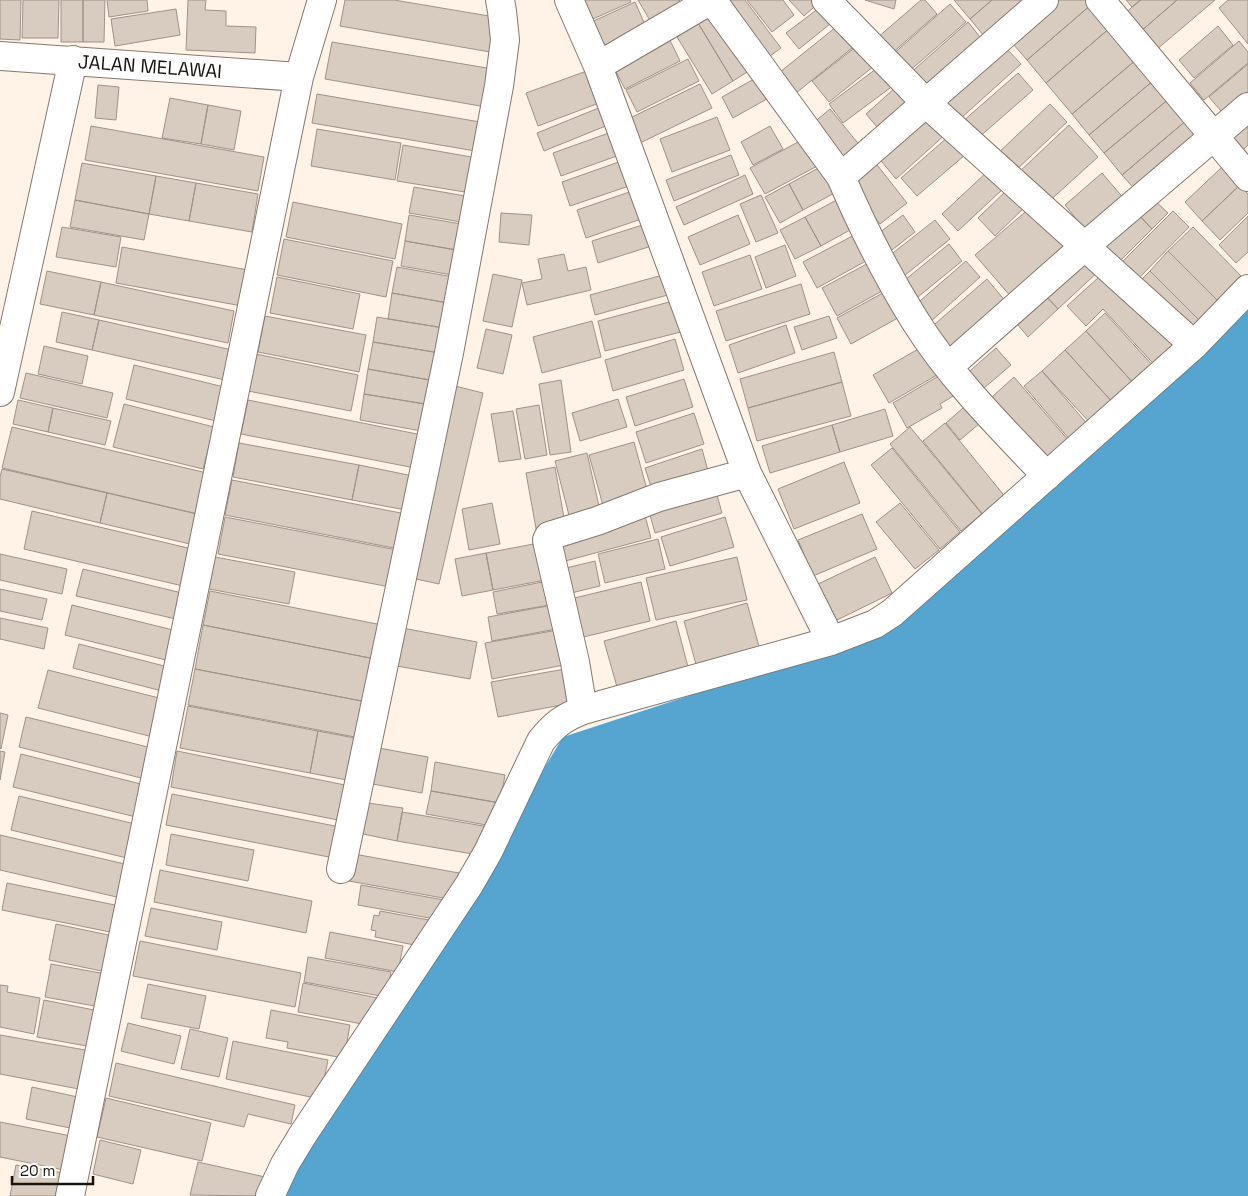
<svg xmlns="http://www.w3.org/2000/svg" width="1248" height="1196" font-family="'Space Grotesk',sans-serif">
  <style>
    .water { fill: #55a5d0 }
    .building { fill: #d8ccc1; stroke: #9e9288 }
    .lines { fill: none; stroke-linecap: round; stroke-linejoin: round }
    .minor-casing { stroke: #84796f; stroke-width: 30 }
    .minor { stroke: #fff; stroke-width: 28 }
    .labels { text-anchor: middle; stroke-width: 4.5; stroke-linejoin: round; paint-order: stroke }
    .street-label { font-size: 19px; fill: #181410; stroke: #fff }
  </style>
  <rect width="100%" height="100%" fill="#fff2e7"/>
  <!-- water -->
  <path class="water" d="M1248,310v886h-969l145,-228 139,-231 327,-107 193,-167 95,-87z"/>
  <!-- building -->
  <path class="building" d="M0,0h21l-1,40 -20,-1z
    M23,0h36l-1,38h-36z
    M61,0h22v42h-22z
    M83,0h22l-1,42h-21z
    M107,0h40l1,11 -39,6z
    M188,0h18l-1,10 21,1v15l30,1 -1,26 -69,-3z
    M345,0h49l107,18 -5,35 -156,-27z
    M574,0h56l1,2 -47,21z
    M638,0h41l8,10 -32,19z
    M722,0h23l36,48 -19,14z
    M747,0h36l11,15 -22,17z
    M789,0h31l1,1 -17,15z
    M865,0h31l-2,9z
    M921,0h4l12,14 -46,40 -14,-16z
    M954,0h38l-22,19z
    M992,0h46l-49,42 -19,-23z
    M1051,0h37l4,4 -65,56 -20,-23z
    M1126,0h14l-8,7z
    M1141,0h36l-37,32 -15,-19z
    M1177,0h38l-59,50 -16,-18z
    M1228,0h20v44l-29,-36z
    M635,2l14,32 -49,23 -15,-32z
    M950,4l16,18 -59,51 -15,-18z
    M1092,4l19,23 -65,56 -19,-23z
    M823,5l12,15 -36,29 -13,-16z
    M176,9l4,26 -65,11 -4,-27z
    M717,12l35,57 -19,12 -35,-58z
    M968,22l16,20 -59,52 -17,-19z
    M698,23l35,58 -21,13 -35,-57z
    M841,23l16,21 -66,53 -16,-21z
    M1218,26l15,19 -39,33 -15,-18z
    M1111,27l26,32 -65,55 -26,-31z
    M668,36l12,25 -55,28 -13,-25z
    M1239,41l9,11v11l-44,37 -14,-17z
    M332,42l161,27 -7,38 -161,-28z
    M858,45l16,21 -45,36 -17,-21z
    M1006,48l15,16 -61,55 -15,-17z
    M688,59l11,22 -62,31 -11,-22z
    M1137,59l17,21 -65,55 -17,-21z
    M1248,64v35l-22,18 -17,-20z
    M880,66l14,19 -51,38 -14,-19z
    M595,68l12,32 -69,26 -12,-33z
    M1018,73l15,17 -56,49 -15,-17z
    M763,74l11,21 -41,23 -11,-21z
    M1154,80l16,18 -66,55 -15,-18z
    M700,84l12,24 -72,35 -12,-24z
    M98,85l21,2 -3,33 -21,-2z
    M896,87l18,20 -31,27 -17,-20z
    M317,94l169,29 -5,29 -169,-29z
    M170,98l38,7 -7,39 -39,-6z
    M1170,98l18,21 -66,56 -18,-22z
    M611,103l7,18 -74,30 -7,-18z
    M1050,104l17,18 -54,51 -17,-18z
    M208,105l33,6 -7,39 -33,-6z
    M830,109l36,44 -18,15 -36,-44z
    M929,110l19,22 -52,47 -19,-23z
    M1248,113v32l-5,5 -16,-18z
    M717,117l13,33 -58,22 -12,-33z
    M1188,119l16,20 -65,55 -17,-19z
    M1069,125l29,32 -52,47 -28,-31z
    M91,126l173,31 -6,34 -173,-31z
    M770,126l13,23 -30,16 -12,-23z
    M317,129l84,14 -6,37 -84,-14z
    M620,129l8,23 -67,24 -8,-23z
    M809,136l14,27 -58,31 -15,-26z
    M949,136l16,19 -48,41 -16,-18z
    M403,145l74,13 -6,35 -74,-12z
    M731,155l8,20 -65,26 -8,-21z
    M630,158l8,25 -68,23 -8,-24z
    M874,161l33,42 -27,21 -33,-42z
    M82,163l74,13 -7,38 -74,-14z
    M826,164l14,26 -37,20 -14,-26z
    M1222,167l18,18 -38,36 -17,-19z
    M988,171l16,17 -46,43 -16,-17z
    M1102,173l23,27 -38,32 -22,-27z
    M745,175l8,19 -69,31 -8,-18z
    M156,176l40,7 -7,38 -40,-7z
    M196,183l62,11 -6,38 -63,-11z
    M789,184l14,26 -23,13 -15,-26z
    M1240,185l8,9v19l-28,27 -18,-19z
    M414,187l57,10 -4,26 -58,-10z
    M641,188l9,28 -64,22 -9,-28z
    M1009,188l17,18 -31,30 -17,-18z
    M761,195l17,38 -22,9 -16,-38z
    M844,196l15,29 -38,21 -16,-29z
    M1151,197l17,16 -16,16 -16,-17z
    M75,200l74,14 -5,26 -74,-13z
    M293,202l109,22 -7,35 -109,-22z
    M1031,207l37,43 -56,48 -37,-43z
    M1173,211l16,16 -56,57 -16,-17z
    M1136,212l16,17 -37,37 -16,-16z
    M501,213l31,2 -3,30 -30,-3z
    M409,215l58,10 -5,26 -57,-10z
    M738,215l12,29 -50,21 -12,-28z
    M903,215l12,17 -27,21 -13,-17z
    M1248,216v36l-12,11 -17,-18z
    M805,217l16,29 -26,13 -15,-29z
    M935,220l15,19 -51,41 -15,-20z
    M655,221l6,22 -63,20 -6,-22z
    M62,227l59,10 -5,30 -60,-10z
    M1193,227l52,53 -24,24 -53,-53z
    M862,231l13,25 -58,32 -14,-26z
    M284,239l109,22 -7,36 -109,-22z
    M405,241l57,10 -4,25 -57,-10z
    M949,244l13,17 -49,40 -13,-17z
    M785,245l11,31 -30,12 -11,-31z
    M122,247l126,23 -6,36 -126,-23z
    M1168,251l53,53 -19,19 -52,-52z
    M1085,253l15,17 -42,39 -16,-17z
    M564,254l4,17 18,-4 5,23 -64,15 -5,-22 20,-4 -4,-20z
    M750,255l12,34 -48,17 -12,-34z
    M876,259l15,27 -54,30 -15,-28z
    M966,261l14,16 -52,47 -15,-17z
    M397,267l56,10 -5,26 -56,-10z
    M1109,268l76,83 -24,21 -58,-63 -17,17 -19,-20z
    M47,271l54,11 -7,33 -54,-11z
    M1150,271l52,52 -15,15 -52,-52z
    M670,273l5,20 -80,22 -5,-20z
    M493,274l29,6 -10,47 -29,-6z
    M277,277l83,17 -7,35 -83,-16z
    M987,279l24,29 -59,50 -24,-28z
    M101,282l133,29 -6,32 -134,-28z
    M801,284l9,30 -84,27 -10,-30z
    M892,288l13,26 -54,30 -14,-26z
    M1042,292l16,17 -30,28 -15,-18z
    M392,293l56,10 -4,25 -56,-9z
    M673,301l8,31 -76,19 -7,-30z
    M62,312l37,8 -7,30 -36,-8z
    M1105,313l49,54 -19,18 -49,-54z
    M265,316l101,19 -7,37 -101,-20z
    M829,316l8,22 -35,12 -8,-23z
    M377,317l67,11 -4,25 -67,-11z
    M99,320l133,30 -7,30 -133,-30z
    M592,321l9,36 -59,16 -9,-36z
    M786,325l9,28 -57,20 -9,-28z
    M486,329l26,6 -9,39 -26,-6z
    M1086,331l49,54 -21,19 -49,-54z
    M675,339l9,31 -71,21 -8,-31z
    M373,342l67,11 -5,28 -67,-12z
    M927,344l15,28 -53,31 -16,-28z
    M44,346l44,10 -6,28 -44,-10z
    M996,348l15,17 -34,29 -14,-17z
    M1065,350l49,54 -22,21 -50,-54z
    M834,352l8,30 -94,26 -8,-29z
    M256,354l102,21 -7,36 -103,-20z
    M134,365l90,22 -8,34 -90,-22z
    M368,369l67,12 -4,24 -67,-11z
    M947,371l13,21 -20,12 2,4 -35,20 -14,-25z
    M1042,371l46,54 -18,15 -46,-54z
    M26,373l87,20 -6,25 -87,-20z
    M1014,377l55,64 -22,19 -55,-63z
    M684,379l9,28 -58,19 -9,-29z
    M561,380l10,72 -21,3 -11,-71z
    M842,382l9,34 -94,25 -9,-33z
    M451,385l32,8 -44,191 -32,-7z
    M364,394l67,11 -4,27 -67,-12z
    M618,399l9,28 -47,14 -8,-28z
    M18,400l35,8 -5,24 -35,-8z
    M248,400l174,35 -7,33 -174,-34z
    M972,400l14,18 -26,22 -14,-17z
    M124,404l90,23 -11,42 -90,-22z
    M539,405l8,50 -22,4 -9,-50z
    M53,408l58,13 -6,24 -57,-13z
    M885,409l8,27 -53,16 -8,-27z
    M513,411l8,48 -22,3 -8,-48z
    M694,413l10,31 -58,19 -10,-31z
    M945,423l62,76 -22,18 -62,-76z
    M832,425l8,27 -70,21 -8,-27z
    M12,427l195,46 -9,41 -196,-46z
    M910,427l72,87 -21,17 -71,-87z
    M634,442l15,55 -45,12 -15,-54z
    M239,443l120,22 -7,35 -119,-23z
    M892,448l68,84 -20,17 -69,-84z
    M702,449l8,29 -56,18 -9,-28z
    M587,453l14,62 -30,8 -16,-62z
    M844,462l16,41 -66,26 -16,-40z
    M359,465l54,11 -7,34 -54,-10z
    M555,467l11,62 -29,5 -11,-61z
    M2,469l105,24 -7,30 -100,-24v-22z
    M232,480l174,34 -7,35 -174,-34z
    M714,484l8,29 -67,20 -8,-29z
    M107,493l90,21 -7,30 -90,-21z
    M492,503l8,41 -31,6 -7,-41z
    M900,503l39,47 -24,19 -39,-47z
    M32,511l160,38 -9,37 -159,-37z
    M644,512l7,26 -93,25 -6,-26z
    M862,514l15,35 -64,27 -15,-36z
    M225,517l172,33 -7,37 -172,-33z
    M725,517l9,30 -64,19 -9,-29z
    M658,539l7,30 -60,14 -7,-29z
    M544,542l7,37 -58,11 -7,-37z
    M486,553l7,37 -31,6 -7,-37z
    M0,554l67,15 -5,25 -62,-14z
    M215,557l80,15 -6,32 -80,-15z
    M737,557l10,43 -91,20 -10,-42z
    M875,557l17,36 -59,29 -17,-37z
    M595,561l5,25 -33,8 -5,-25z
    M83,569l99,24 -6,26 -100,-23z
    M552,580l4,24 -59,10 -4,-22z
    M641,582l9,39 -75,18 -9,-39z
    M0,589l47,10 -5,21 -42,-9z
    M210,591l172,34 -7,34 -172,-34z
    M747,603l13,47 -63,18 -13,-47z
    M558,604l4,24 -70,13 -4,-24z
    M72,605l101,25 -7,30 -101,-25z
    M0,618l48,10 -4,21 -44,-10z
    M676,621l12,46 -71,20 -13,-46z
    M203,625l172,34 -8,43 -172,-33z
    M397,627l80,15 -7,37 -79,-14z
    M563,629l6,35 -77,15 -7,-36z
    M79,644l89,23 -6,24 -89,-23z
    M571,668l6,34 -79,15 -7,-35z
    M195,669l172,33 -7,36 -172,-33z
    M48,670l115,29 -10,38 -115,-29z
    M188,706l130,25 -8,42 -130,-25z
    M0,713l8,2 -7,34 -1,-1z
    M26,717l126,31 -7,31 -126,-32z
    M318,731l42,8 -8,42 -42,-8z
    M373,747l55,10 -6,36 -55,-10z
    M0,751l5,1 -5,28z
    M177,751l173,35 -7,35 -172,-34z
    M21,754l124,31 -9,32 -123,-30z
    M435,762l70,13 -5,28 -69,-12z
    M431,791l69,12 -3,24 -71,-13z
    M172,794l168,33 -6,31 -168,-33z
    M19,796l116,28 -8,34 -116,-28z
    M368,803l35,5 -6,33 -34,-7z
    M402,812l87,15 -5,29 -87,-15z
    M171,834l83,16 -6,31 -82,-16z
    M0,835l129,30 -8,33 -121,-28z
    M354,854l105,19 -5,27 -105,-19z
    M160,870l152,31 -6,32 -152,-31z
    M7,883l113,23 -5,27 -113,-23z
    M361,885l83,15 -4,20 -82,-15z
    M151,908l71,14 -5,28 -72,-14z
    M380,911l49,9 -5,27 -49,-10 1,-6 -5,-1 3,-15 5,1z
    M56,924l57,12 -7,36 -57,-12z
    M330,932l73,14 -5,26 -73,-14z
    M140,941l161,32 -6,34 -162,-31z
    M308,957l83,15 -5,25 -82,-15z
    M51,964l55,10 -6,33 -55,-10z
    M303,983l75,15 -5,28 -75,-14z
    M148,984l58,12 -7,33 -58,-11z
    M0,985l8,1 -1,6 33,6 -6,36 -34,-7z
    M44,1000l55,11 -7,36 -55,-10z
    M271,1010l79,15 -6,33 -57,-10 1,-6 -22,-4z
    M128,1023l53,13 -7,28 -53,-13z
    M190,1029l38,9 -9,39 -38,-8z
    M0,1035l91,16 -7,39 -84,-16z
    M233,1041l95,19 -8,39 -94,-20z
    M116,1063l179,42 -4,19 -43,-10 -4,13 -135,-31z
    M32,1087l50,11 -7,31 -49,-10z
    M106,1098l105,25 -9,38 -105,-24z
    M0,1122l71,14 -7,34 -64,-13z
    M100,1140l41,10 -8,34 -40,-10z
    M198,1162l67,15 -4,19 -71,-1z
    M16,1165l53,9 -4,22h-55z"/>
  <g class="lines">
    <!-- minor casing -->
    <g class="minor-casing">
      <path id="minor" d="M569,0l29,66 149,407 84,168
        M712,0l129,177 203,-177
        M826,0l100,103 268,242
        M1100,0l148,177
        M0,56l299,21
        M598,66l113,-66
        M841,177c21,49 45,97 73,142 36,58 86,108 133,157
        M948,367l137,-121 163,-139
        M0,392l73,-332
        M583,710l-8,-48 -27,-117 -1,-5 2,-4 48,-15 62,-24 88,-24
        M341,869l108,-516 50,-267 6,-46 -3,-29 -2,-11
        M70,1196l229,-1119 23,-77
        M270,1196l15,-32 17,-28 167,-251 19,-33 53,-111c14,-17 22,-23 42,-31l248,-69 44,-17 17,-11 302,-268 54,-56"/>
    </g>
    <!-- minor -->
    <use href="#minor" class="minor"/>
  </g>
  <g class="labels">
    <!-- street labels -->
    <g class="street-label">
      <text transform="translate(150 66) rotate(4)" y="7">JALAN MELAWAI</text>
    </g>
  </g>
  <!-- scale -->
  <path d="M12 1176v8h81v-8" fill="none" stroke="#181410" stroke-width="2.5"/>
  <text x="20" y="1176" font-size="15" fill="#181410" stroke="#ffffff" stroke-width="4" paint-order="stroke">20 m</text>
</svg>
